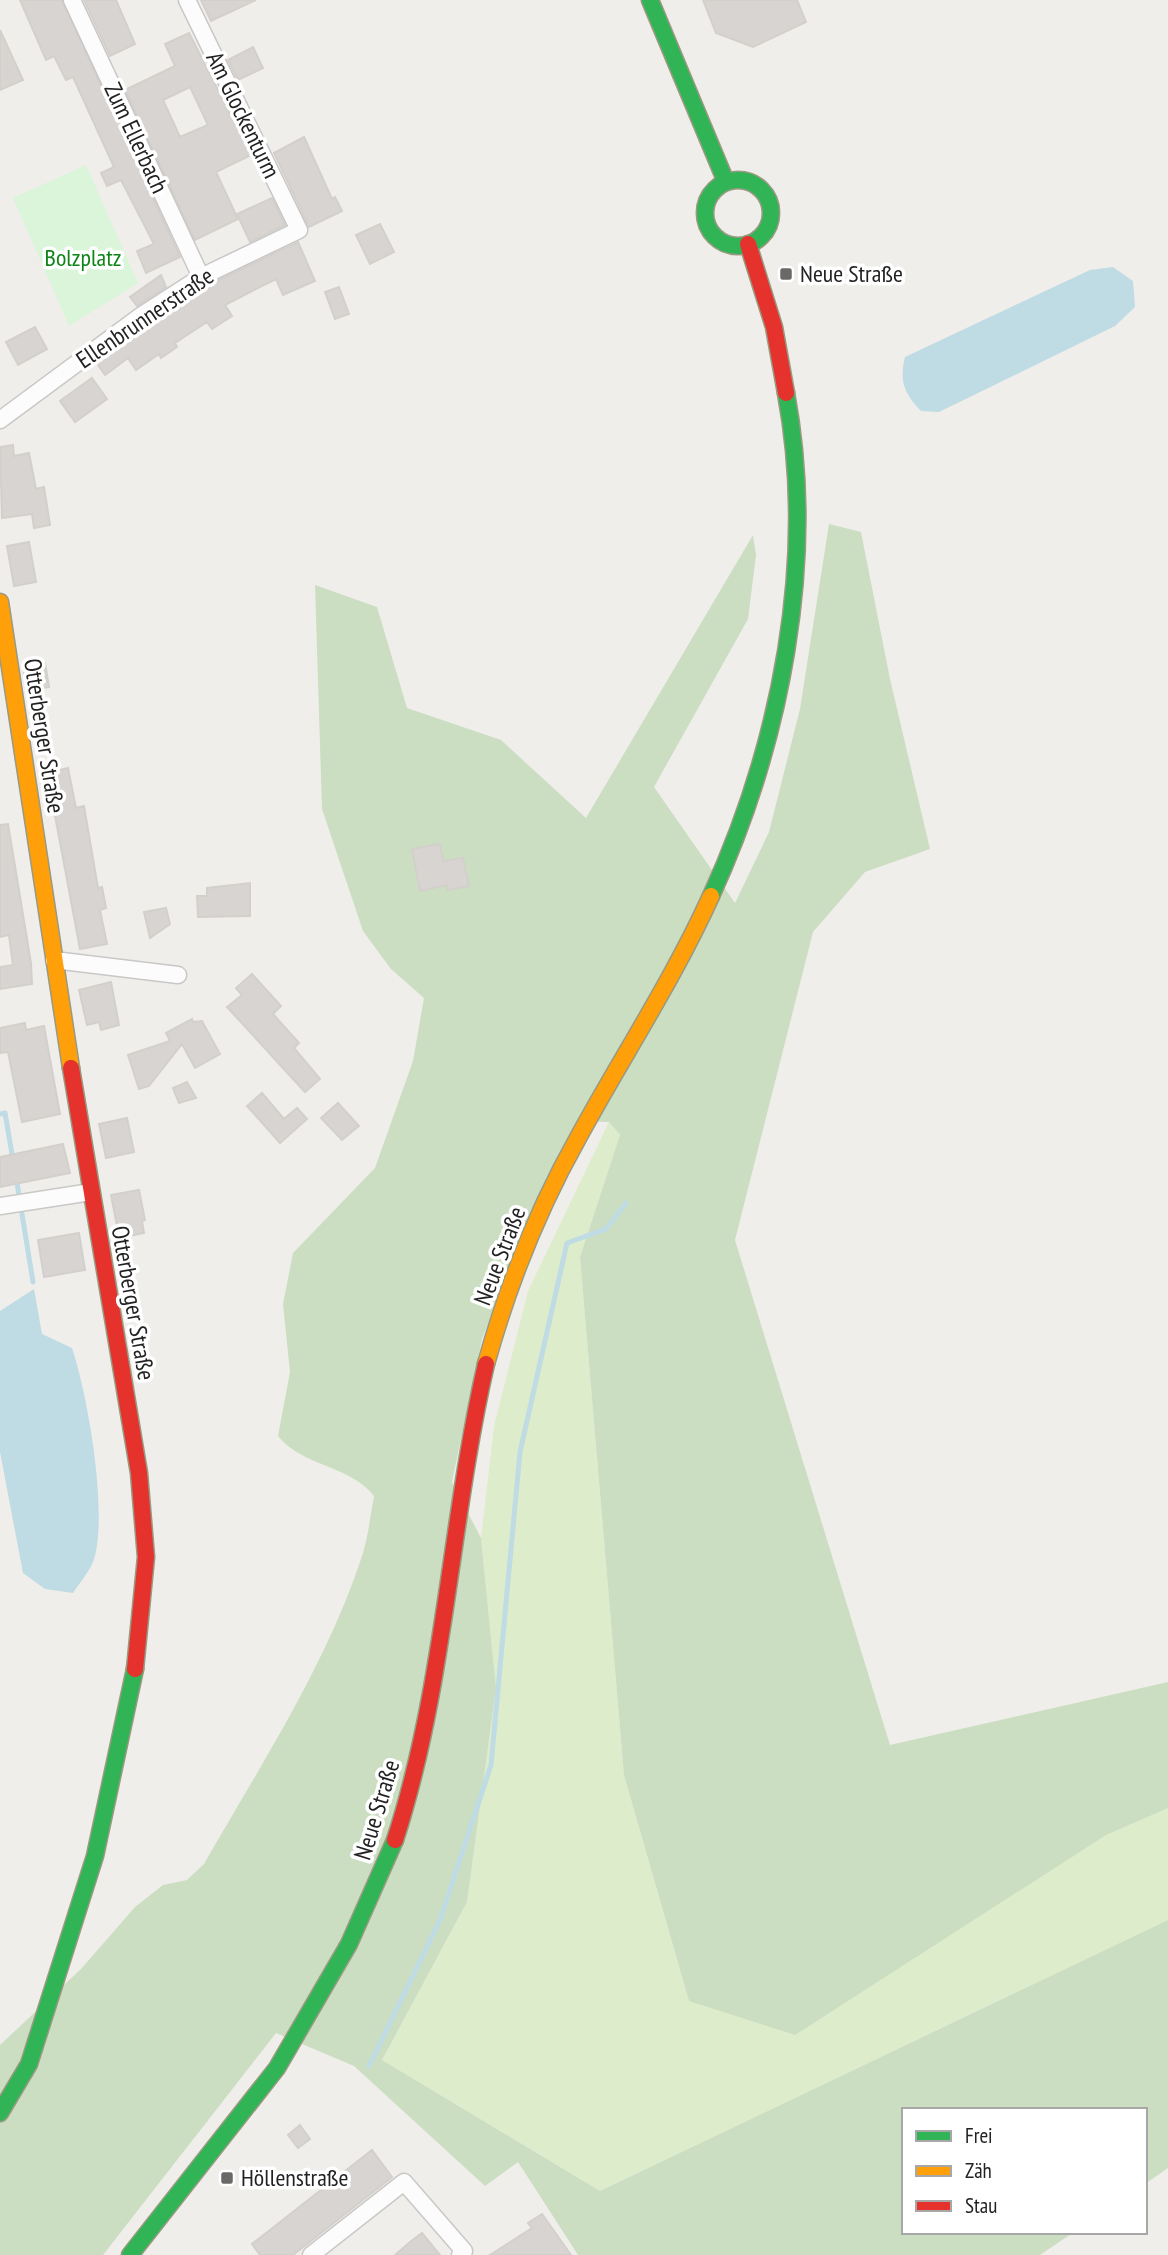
<svg xmlns="http://www.w3.org/2000/svg" width="1168" height="2255" font-family="'PT Sans Narrow',sans-serif">
  <style>
    .grass { fill: #ddeccb }
    .forest { fill: #cbdec1 }
    .park { fill: #daf5da }
    .water { fill: #bfdbe3 }
    .lines { fill: none; stroke-linecap: round; stroke-linejoin: round }
    .stream { stroke: #bfdbe3; stroke-width: 5 }
    .building { fill: #d7d4d2; stroke: #d3d0cc; stroke-width: 2; fill-rule: evenodd }
    .street-casing { stroke: #c9c8c7; stroke-width: 19 }
    .fast-casing { stroke: #999a82; stroke-width: 19 }
    .slow-casing { stroke: #999a82; stroke-width: 19 }
    .jam-casing { stroke: #999a82; stroke-width: 19 }
    .street { stroke: #fdfcfc; stroke-width: 16 }
    .fast { stroke: #30b455; stroke-width: 16 }
    .slow { stroke: #ff9f0a; stroke-width: 16 }
    .jam { stroke: #e5322d; stroke-width: 16 }
    .poi-dot { fill: #6a6968; stroke: #fff; stroke-width: 2.5 }
    .labels { text-anchor: middle; stroke-width: 7; stroke-linejoin: round; paint-order: stroke }
    .street-label { font-size: 24px; fill: #222; stroke: #fff }
    .park-label { font-size: 24px; fill: #0c8416; stroke: #fff }
    .poi-label { font-size: 24px; fill: #222; stroke: #fff; text-anchor: start }
  </style>
  <rect width="100%" height="100%" fill="#f0eeeb"/>
  <!-- grass -->
  <path class="grass" d="M609,1122l11,13 -40,122 44,518 65,226 479,-193v112l-568,271 -218,-131 85,-158 29,-214 -15,-150 13,-112 34,-135z"/>
  <!-- forest -->
  <path class="forest" d="M829,524l32,8 29,147 40,170 -65,23 -52,60 -78,308 155,505 278,-63v126l-62,27 -311,200 -106,-34 -65,-226 -44,-518 40,-122 -11,-13 -31,-1 -53,112 -43,106 -30,143 29,56 15,150 -29,214 -85,158 218,131 568,-271v248l-23,16v-74h-241v122h170l-34,23h-462l-60,-93 -33,24 -131,-120 -78,-33 -173,222h-103v-210l81,-76 54,-62 28,-22 24,-5 17,-16c56,-98 121,-197 157,-305 7,-20 9,-42 13,-63 -24,-31 -71,-29 -96,-60l12,-64 -7,-68 10,-51 82,-85 38,-107 11,-63 -33,-29 -28,-38 -41,-122 -7,-224 62,22 30,101 94,32 85,78 167,-283 3,20 -8,64 -94,168 81,116 34,-71 31,-123z"/>
  <!-- park -->
  <path class="park" d="M86,165l52,118 -69,43 -56,-128z"/>
  <!-- water -->
  <path class="water" d="M1113,267l20,14 2,26 -20,19 -176,86 -18,-1c-17,-18 -22,-30 -16,-54l185,-87z
    M34,1289l8,45 30,14c16,48 35,159 23,208 -3,13 -15,26 -22,37l-28,-4 -22,-16 -23,-121v-141z"/>
  <g class="lines">
    <!-- stream -->
    <path class="stream" d="M0,1114l5,-1 8,47
      M16,1177l3,18
      M22,1214l11,68
      M369,2066l71,-146 51,-155 29,-313 47,-209 39,-14 20,-26"/>
  </g>
  <!-- building -->
  <path class="building" d="M20,0h42l118,257 -34,16 -9,-22 17,-7 -33,-64 -14,6 -6,-13 13,-6 -41,-90 -7,3 -12,-24 -8,4z
    M84,0h32l19,44 -25,12z
    M201,0h55l-45,21z
    M703,0h94l9,22 -53,25 -37,-14z
    M0,30l23,50 -23,10z
    M189,33l62,122 -35,17 22,47 -43,21 -70,-150 50,-24 -10,-22zM190,87l18,38 -28,12 -17,-37z
    M253,47l10,21 -25,12 -10,-20z
    M304,137l28,62 3,-2 7,14 -33,16 -35,-74z
    M272,198l13,27 -35,17 -13,-28z
    M380,224l14,28 -24,12 -14,-29z
    M298,242l17,39 -32,14 -7,-16 -26,13 -25,13 7,11 -20,13 -5,-7 -32,21 2,4 -16,11 -2,-4 -23,16 -8,-12 -23,17 -9,-13 112,-77z
    M161,275l5,12 -29,19 -7,-9z
    M339,287l10,27 -14,5 -10,-27z
    M35,327l12,22 -29,16 -12,-23z
    M92,378l15,21 -32,23 -15,-21z
    M13,445l1,11 15,-3 7,36 8,-2 6,38 -16,3 -2,-14 -30,4 -2,-71z
    M29,542l7,40 -22,4 -7,-40z
    M45,663l4,24 -22,4 -4,-24z
    M68,768l8,40 8,-2 14,82 4,-1 4,21 -6,2 7,34 -27,5 -33,-176z
    M8,824l23,139 1,21 -32,5v-22l13,-2 -4,-30 -9,2v-112z
    M440,844l3,17 20,-3 6,28 -21,4 -1,-5 -27,6 -8,-42z
    M250,883v33l-52,1 -1,-21h10v-8z
    M166,908l4,16 -20,14 -6,-26z
    M252,974l29,32 -8,8 26,29 -5,5 26,31 -15,13 -78,-85 15,-12 -6,-7z
    M111,982l8,43 -18,5 -2,-8 -12,3 -8,-35z
    M192,1019l1,3 9,-1 18,33 -25,14 -13,-24 -33,42 -10,3 -11,-34 42,-14 -4,-8z
    M25,1023l1,7 18,-4 16,88 -38,8 -14,-70 -8,1v-25z
    M187,1082l9,16 -17,5 -6,-15z
    M262,1093l22,26 13,-11 10,11 -27,24 -33,-37z
    M338,1103l21,23 -17,14 -21,-22z
    M127,1118l7,34 -28,6 -7,-34z
    M63,1144l7,29 -70,14v-30z
    M139,1190l6,30 -3,1 2,12 -15,3 -3,-12 -9,2 -6,-31z
    M79,1233l6,37 -41,7 -6,-37z
    M300,2125l10,14 -12,9 -10,-13z
    M372,2150l20,27 -99,78h-33l-8,-11z
    M542,2214l29,41h-81l42,-27 -4,-5z
    M422,2233l18,22h-45l15,-13z"/>
  <g class="lines">
    <!-- street casing -->
    <g class="street-casing">
      <path id="street" d="M72,0l129,277
        M0,420l142,-105 59,-38 98,-47 -112,-230
        M54,960l124,15
        M0,1206l91,-14
        M311,2255l93,-73 60,69 -4,4"/>
    </g>
    <!-- fast casing -->
    <g class="fast-casing">
      <path id="fast" d="M650,0l76,182
        M705 213a33 33 0 1 1 66 0a33 33 0 1 1-66 0Z
        M711,896c70,-153 106,-336 75,-503
        M0,2113l29,-49 66,-208 40,-187
        M130,2255l147,-187 72,-124 46,-104"/>
    </g>
    <!-- slow casing -->
    <g class="slow-casing">
      <path id="slow" d="M0,602l71,466
        M486,1364c22,-79 52,-155 92,-226 44,-81 95,-158 133,-242"/>
    </g>
    <!-- jam casing -->
    <g class="jam-casing">
      <path id="jam" d="M748,244l26,83 12,66
        M71,1068l68,405 7,84 -11,112
        M395,1840c50,-154 55,-319 91,-476"/>
    </g>
    <!-- street -->
    <use href="#street" class="street"/>
    <!-- fast -->
    <use href="#fast" class="fast"/>
    <!-- slow -->
    <use href="#slow" class="slow"/>
    <!-- jam -->
    <use href="#jam" class="jam"/>
  </g>
  <!-- markers -->
  <g class="poi-dot">
    <rect x="779" y="267" width="14" height="14" rx="3.5"/>
    <rect x="220" y="2171" width="14" height="14" rx="3.5"/>
  </g>
  <g class="labels">
    <!-- street labels -->
    <g class="street-label">
      <text transform="translate(243 115) rotate(64)" y="8">Am Glockenturm</text>
      <text transform="translate(136 138) rotate(65)" y="8">Zum Ellerbach</text>
      <text transform="translate(145 318) rotate(-34)" y="8">Ellenbrunnerstraße</text>
      <text transform="translate(44 736) rotate(81)" y="8">Otterberger Straße</text>
      <text transform="translate(500 1256) rotate(-69)" y="8">Neue Straße</text>
      <text transform="translate(133 1303) rotate(80)" y="8">Otterberger Straße</text>
      <text transform="translate(377 1810) rotate(-73)" y="8">Neue Straße</text>
    </g>
    <!-- park labels -->
    <g class="park-label">
      <text x="83" y="266">Bolzplatz</text>
    </g>
    <!-- poi labels -->
    <g class="poi-label">
      <text x="800" y="282">Neue Straße</text>
      <text x="241" y="2186">Höllenstraße</text>
    </g>
  </g>
  <!-- legend -->
  <rect x="902" y="2108" width="245" height="126" fill="#ffffff" stroke="#a7a7a7" stroke-width="2"/>
  <rect x="916" y="2131" width="35" height="10" fill="#30b455" stroke="#a7a7a7" stroke-width="2"/>
  <text x="965" y="2143" font-size="21" fill="#222222">Frei</text>
  <rect x="916" y="2166" width="35" height="10" fill="#ff9f0a" stroke="#a7a7a7" stroke-width="2"/>
  <text x="965" y="2178" font-size="21" fill="#222222">Zäh</text>
  <rect x="916" y="2201" width="35" height="10" fill="#e5322d" stroke="#a7a7a7" stroke-width="2"/>
  <text x="965" y="2213" font-size="21" fill="#222222">Stau</text>
</svg>
